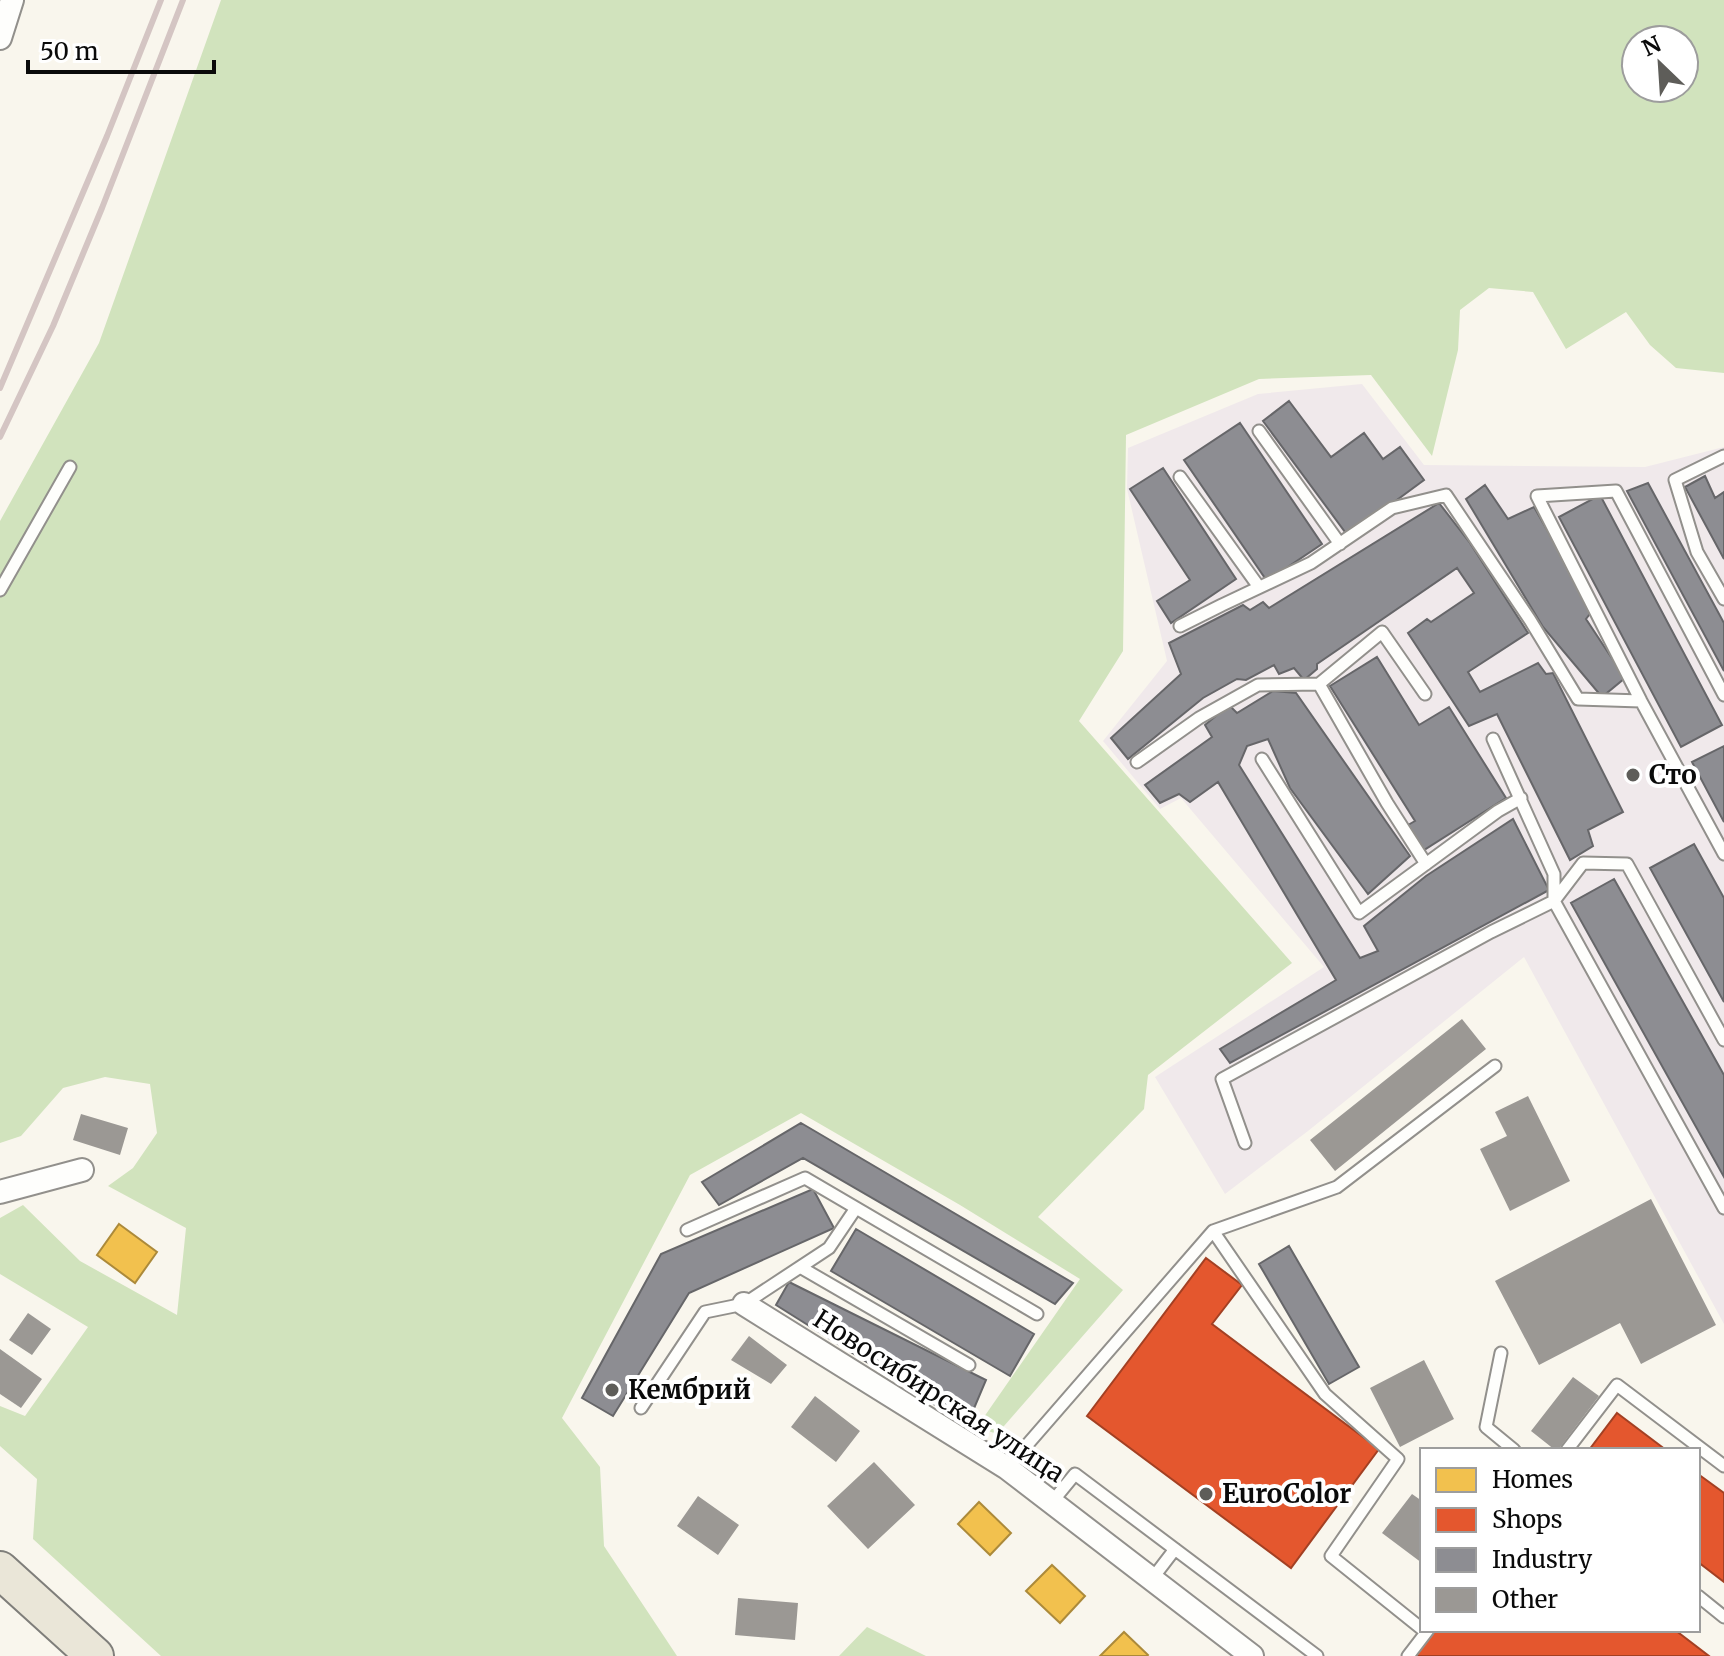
<svg xmlns="http://www.w3.org/2000/svg" width="1724" height="1656" font-family="Merriweather,serif">
  <style>
    .industrial { fill: #f0e9eb }
    .forest { fill: #d1e3bd; fill-rule: evenodd }
    .homes { fill: #f2c14e; stroke: #ac8a3a; stroke-width: 2 }
    .shops { fill: #e4572e; stroke: #a34023; stroke-width: 2 }
    .industry { fill: #8d8d92; stroke: #666669; stroke-width: 2 }
    .building { fill: #9b9894 }
    .lines { fill: none; stroke-linecap: round; stroke-linejoin: round }
    .service-casing { stroke: #92908c; stroke-width: 15 }
    .minor-casing { stroke: #92908c; stroke-width: 26 }
    .primary-casing { stroke: #7f7e7a; stroke-width: 40 }
    .service { stroke: #fefefc; stroke-width: 11 }
    .minor { stroke: #fefefc; stroke-width: 22 }
    .primary { stroke: #eae6d8; stroke-width: 36 }
    .rail { stroke: #d4c5c3; stroke-width: 6 }
    .poi-dot { fill: #5e5d59; stroke: #fff; stroke-width: 3 }
    .labels { text-anchor: middle; stroke-width: 8; stroke-linejoin: round; paint-order: stroke }
    .poi-label { font-size: 26px; font-weight: bold; fill: #0a0a0a; stroke: #fff; text-anchor: start }
    .street-label { font-size: 26px; fill: #0a0a0a; stroke: #fff }
  </style>
  <rect width="100%" height="100%" fill="#f9f6ed"/>
  <!-- industrial -->
  <path class="industrial" d="M1362,384l62,81 221,2 79,-20v877l-200,-367 -216,174 -83,63 -70,-117 169,-110 -143,-169 -21,11 -57,-68 64,-80 -40,-172 1,-41 130,-54z"/>
  <!-- forest -->
  <path class="forest" d="M221,0h1503v373l-48,-5 -26,-23 -24,-33 -60,37 -33,-57 -44,-4 -29,22 -2,40 -26,106 -61,-81 -112,4 -133,56 -3,216 -44,70 213,242 -144,112 -4,34 -106,108 85,73 -126,144 -20,-7 103,-148 -120,-74 -159,-92 -111,62 -128,243 38,49 4,79 73,110h-516l-128,-117 4,-60 -37,-33v-40l25,10 63,-89 -88,-53v-56l23,-13 57,56 97,54 9,-87 -78,-42 25,-18 24,-35 -7,-49 -45,-7 -42,11 -42,48 -21,7v-622l99,-178zM1636,40h48v48h-48z
    M867,1627l59,29h-87z"/>
  <!-- homes -->
  <path class="homes" d="M119,1224l38,28 -22,31 -38,-28z
    M979,1502l32,31 -21,22 -32,-31z
    M1052,1565l33,31 -25,27 -34,-32z
    M1124,1632l24,23 -1,1h-47z"/>
  <!-- shops -->
  <path class="shops" d="M1206,1258l36,27 -30,39 167,125 -88,119 -204,-152z
    M1617,1413l49,37h-77z
    M1698,1474l26,19v89l-26,-20z
    M1435,1630h240l34,26h-294z"/>
  <!-- industry -->
  <path class="industry" d="M1289,401l42,56 33,-24 19,26 17,-12 24,33 -76,56 -85,-115z
    M1240,423l82,121 -55,37 -83,-121z
    M1163,468l73,111 -65,44 -14,-22 33,-21 -60,-91z
    M1705,476l10,22 9,-6v67l-39,-72z
    M1648,483l76,140v48l-97,-180z
    M1485,485l23,34 26,-12 59,103 -7,9 39,59 -23,19 -59,-70 -77,-128z
    M1600,495l122,230 -41,22 -122,-230z
    M1439,503l31,40 58,90 -60,39 12,20 58,-29 8,11 7,-1 70,139 -35,18 5,16 -23,14 -73,-146 -28,12 -61,-93 19,-14 4,3 43,-29 -17,-25 -140,96v5l-13,11 -10,-12 -15,6 -5,-9 -28,15 -9,-1 -34,19 -75,61 -17,-21 70,-64 -12,-31 74,-38 7,5 13,-8 6,6z
    M1377,657l42,68 30,-18 57,91 -82,52 -16,-25 7,-4 -85,-135z
    M1273,691l23,2 114,163 -42,38 -78,-106 -22,-49 -21,7 -8,19 121,193 18,-7 -14,-25 62,-50 87,-57 36,71 -319,173 -10,-14 116,-69 -118,-198 -28,20 -11,-8 -19,9 -15,-18 67,-48 -7,-12 24,-20 8,8z
    M1724,746v76l-32,-60z
    M1694,844l30,54v104l-74,-134z
    M1614,879l110,196v102l-153,-274z
    M801,1123l272,160 -18,21 -252,-146 -84,47 -17,-23z
    M813,1189l21,39 -145,65 -76,123 -31,-18 79,-144z
    M856,1229l178,105 -24,42 -179,-105z
    M1289,1246l70,121 -30,17 -70,-120z
    M789,1282l197,98 -19,45 -191,-120z"/>
  <!-- building -->
  <path class="building" d="M1462,1019l24,30 -151,122 -25,-31z
    M1528,1096l42,85 -60,30 -30,-62 27,-13 -12,-24z
    M81,1114l47,14 -8,27 -47,-15z
    M1651,1199l65,126 -75,39 -21,-41 -81,42 -44,-84z
    M28,1313l23,16 -19,26 -23,-15z
    M749,1336l38,29 -16,19 -40,-24z
    M0,1349l42,30 -21,29 -21,-14z
    M1424,1360l30,59 -54,28 -30,-59z
    M1573,1377l26,19 -41,54h-3l-24,-19z
    M815,1396l45,35 -24,31 -45,-35z
    M874,1462l41,43 -47,44 -41,-43z
    M1412,1494l10,7v62l-40,-30z
    M698,1496l41,29 -21,30 -41,-29z
    M738,1598l60,5 -3,37 -60,-5z"/>
  <g class="lines">
    <!-- service casing -->
    <g class="service-casing">
      <path id="service" d="M1259,431l81,113
        M1724,456l-49,24 22,72 27,47
        M1180,477l79,110
        M0,590l70,-123
        M1180,626l42,-21 89,-42 81,-55 54,-13 84,125 48,79 63,2
        M1319,684l63,-52 43,62
        M1724,695l-108,-204 -79,5 104,205 83,153
        M1493,739l61,135v27l170,307
        M1262,759l97,154 139,-102 23,-13
        M1137,762l62,-44 59,-33 61,-1 68,119 39,61
        M1245,1143l-23,-64 269,-147 63,-31 29,-38 44,1 97,176
        M687,1230l118,-52 232,136
        M1213,1231l112,163 73,65 -67,97 91,73
        M800,1267l169,98
        M1501,1353l-15,74 28,23
        M641,1408l64,-96 39,-8 85,-56 27,-40
        M1567,1450l50,-65 107,81
        M1007,1468l206,-237 124,-44 158,-121
        M1052,1502l23,-28 242,182
        M1152,1579l23,-30
        M1698,1596l26,21
        M1408,1656l20,-26"/>
    </g>
    <!-- minor casing -->
    <g class="minor-casing">
      <path id="minor" d="M0,38l12,-38
        M0,1192l82,-22
        M744,1304l263,164 245,188"/>
    </g>
    <!-- primary casing -->
    <g class="primary-casing">
      <path id="primary" d="M0,1570l95,86"/>
    </g>
    <!-- service -->
    <use href="#service" class="service"/>
    <!-- minor -->
    <use href="#minor" class="minor"/>
    <!-- primary -->
    <use href="#primary" class="primary"/>
    <!-- rail -->
    <path class="rail" d="M0,388l107,-252 54,-136
      M0,437l53,-111 49,-118 81,-208"/>
  </g>
  <!-- markers -->
  <g class="poi-dot">
    <circle cx="1633" cy="775" r="8"/>
    <circle cx="612" cy="1390" r="8"/>
    <circle cx="1206" cy="1494" r="8"/>
  </g>
  <g class="labels">
    <!-- poi labels -->
    <g class="poi-label">
      <text x="1649" y="784">Сто</text>
      <text x="628" y="1399">Кембрий</text>
      <text x="1222" y="1503">EuroColor</text>
    </g>
    <!-- street labels -->
    <g class="street-label">
      <text transform="translate(939 1396) rotate(33)" y="9">Новосибирская улица</text>
    </g>
  </g>
  <!-- legend -->
  <rect x="1420" y="1448" width="280" height="184" fill="#ffffff" stroke="#9d9d9d" stroke-width="2"/>
  <rect x="1436" y="1468" width="40" height="24" fill="#f2c14e" stroke="#9d9d9d" stroke-width="2"/>
  <text x="1492" y="1488" font-size="24" fill="#0a0a0a">Homes</text>
  <rect x="1436" y="1508" width="40" height="24" fill="#e4572e" stroke="#9d9d9d" stroke-width="2"/>
  <text x="1492" y="1528" font-size="24" fill="#0a0a0a">Shops</text>
  <rect x="1436" y="1548" width="40" height="24" fill="#8d8d92" stroke="#9d9d9d" stroke-width="2"/>
  <text x="1492" y="1568" font-size="24" fill="#0a0a0a">Industry</text>
  <rect x="1436" y="1588" width="40" height="24" fill="#9b9894" stroke="#9d9d9d" stroke-width="2"/>
  <text x="1492" y="1608" font-size="24" fill="#0a0a0a">Other</text>
  <!-- north arrow -->
  <g transform="translate(1660 64) rotate(335)"><circle r="38" fill="#ffffff" stroke="#9d9d9d" stroke-width="2"/>
  <path d="M0-6L14 30L0 20L-14 30Z" fill="#5e5d59"/>
  <text y="-12" font-size="22" font-weight="bold" text-anchor="middle" fill="#0a0a0a">N</text>
  </g>
  <!-- scale -->
  <path d="M28 60v12h186v-12" fill="none" stroke="#0a0a0a" stroke-width="4"/>
  <text x="40" y="60" font-size="24" fill="#0a0a0a" stroke="#ffffff" stroke-width="6" paint-order="stroke">50 m</text>
</svg>
